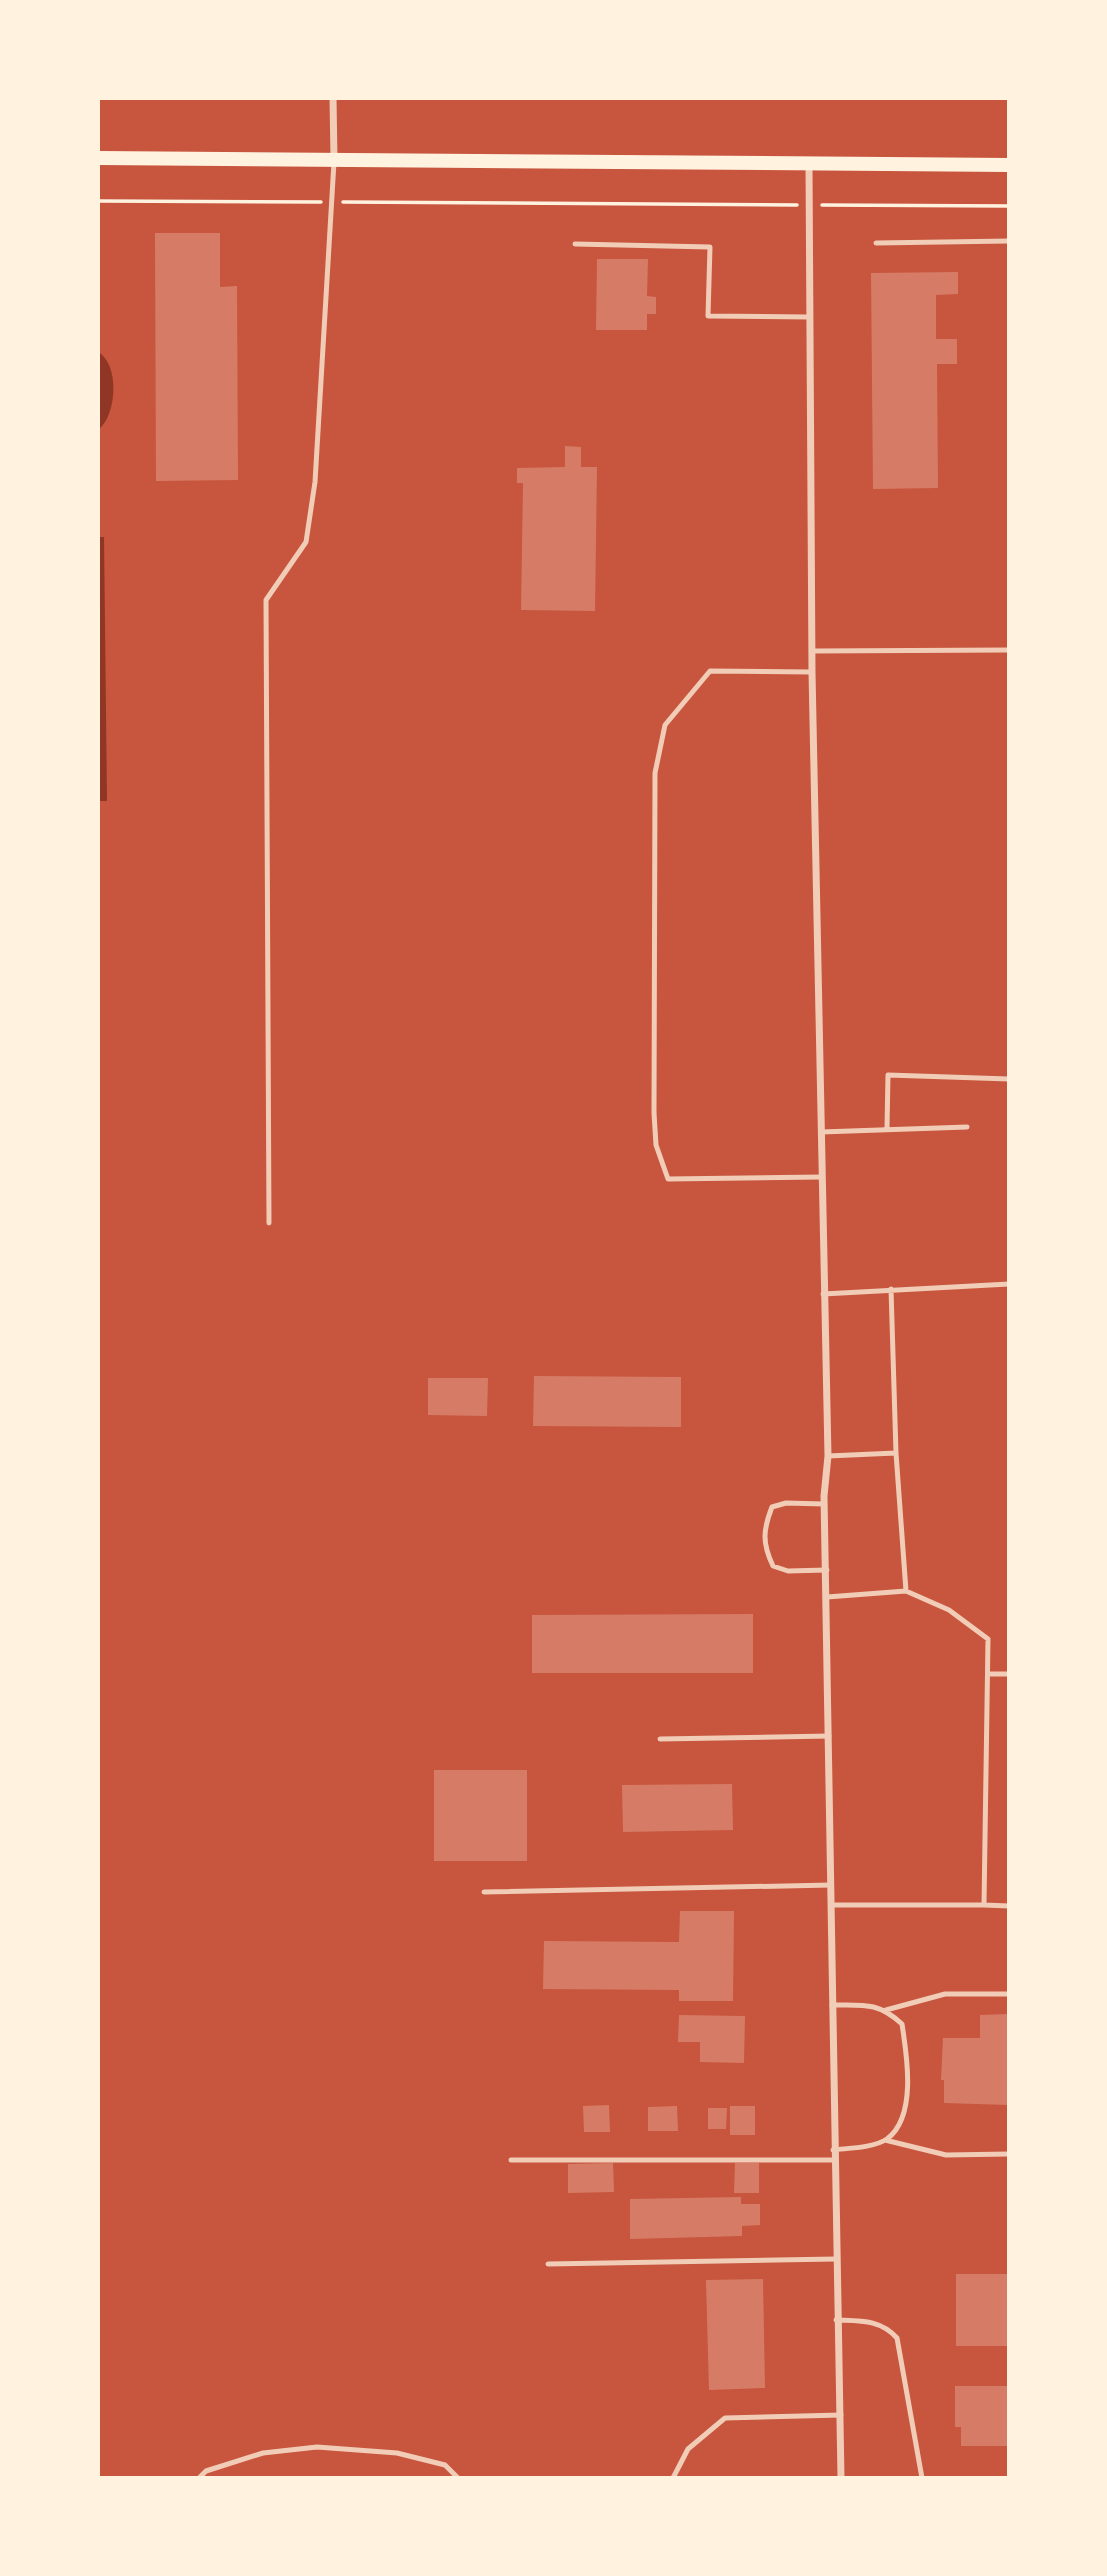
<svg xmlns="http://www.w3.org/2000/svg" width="1107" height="2576" font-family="'DM Sans',sans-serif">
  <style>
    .water { fill: #8f3625 }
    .building { fill: #d67c66 }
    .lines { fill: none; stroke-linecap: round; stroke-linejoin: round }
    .path { stroke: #fff3e0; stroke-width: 3.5 }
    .service { stroke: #f1ccb7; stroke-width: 5 }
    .minor { stroke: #f1ccb7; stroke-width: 7 }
    .secondary { stroke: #fff3e0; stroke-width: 14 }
  </style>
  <rect width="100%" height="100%" fill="#c8553d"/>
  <!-- water -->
  <path class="water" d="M98,352c22,12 19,64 0,78z
    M98,537h6l3,264h-9z"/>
  <!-- building -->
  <path class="building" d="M155,233h65v54l17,-1 1,194 -82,1z
    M597,259h51l-1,37 9,1v17h-9v16h-51z
    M958,272v22l-22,1v44h21v25h-20l1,124 -65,1 -2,-216z
    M565,446l16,1v20h16l-2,144 -74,-1 2,-127h-6v-15l48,-1z
    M534,1376l147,1v50l-148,-1z
    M428,1378h60l-1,38 -59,-1z
    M753,1614v59h-221v-58z
    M434,1770h93v91h-93z
    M732,1784l1,46 -110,2 -1,-47z
    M680,1911h54l-1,90h-54v-11l-136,-1 1,-48 135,1z
    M1009,2014v91l-65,-2v-23h-3l2,-42h37v-23z
    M679,2015l66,1 -1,47 -44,-1v-20h-22z
    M609,2105l1,27h-26l-1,-26z
    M677,2106l1,25h-30v-24z
    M730,2106h25v29h-25z
    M708,2108h19l-1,21h-18z
    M613,2163l1,29 -46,1v-29z
    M735,2163h24v30h-25z
    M741,2197v7h19v21l-18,1v10l-112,3v-40z
    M956,2274h53v72h-53z
    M763,2279l2,109 -56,2 -3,-110z
    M955,2386h54v60h-48v-19h-6z"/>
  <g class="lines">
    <!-- path -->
    <path class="path" d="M98,201l223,1
      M343,202l454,3
      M822,205l187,1"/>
    <!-- service -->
    <path class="service" d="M876,243l133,-2
      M575,244l135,3 -2,69 101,1
      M813,651l196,-1
      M812,672l-102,-1 -45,54 -10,48 -1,340 2,32 12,34 153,-2
      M887,1128l1,-53 121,4
      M821,1132l146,-5
      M269,1223l-3,-623 40,-58 9,-60 19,-320
      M891,1289l5,164
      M823,1294l186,-10
      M824,1504l-38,-1 -14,4c-9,23 -10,36 1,59l15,5 39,-1
      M827,1597l79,-6 -10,-138 -68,3
      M988,1674h21
      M660,1739l169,-3
      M484,1892l347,-7
      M831,1905h153l4,-266 -39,-29 -43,-19
      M984,1905l25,1
      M832,2005c32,0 46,-3 70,19 5,32 15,93 -15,115 -14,9 -38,9 -54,11
      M886,2010l59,-16h64
      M885,2140l61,15 63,-1
      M511,2160h322
      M548,2264l288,-5
      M836,2320c24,1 44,-1 61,18l25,140
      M199,2478l7,-7 57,-18 54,-6 80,6 48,12 13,13
      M673,2478l15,-29 37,-31 116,-3"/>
    <!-- minor -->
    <path class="minor" d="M333,98l1,61
      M809,165l3,507 16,784 -4,40 17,982"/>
    <!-- secondary -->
    <path class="secondary" d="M98,158l911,7"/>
  </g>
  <!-- border -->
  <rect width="1107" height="2576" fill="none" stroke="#fff3e0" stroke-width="200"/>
</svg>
